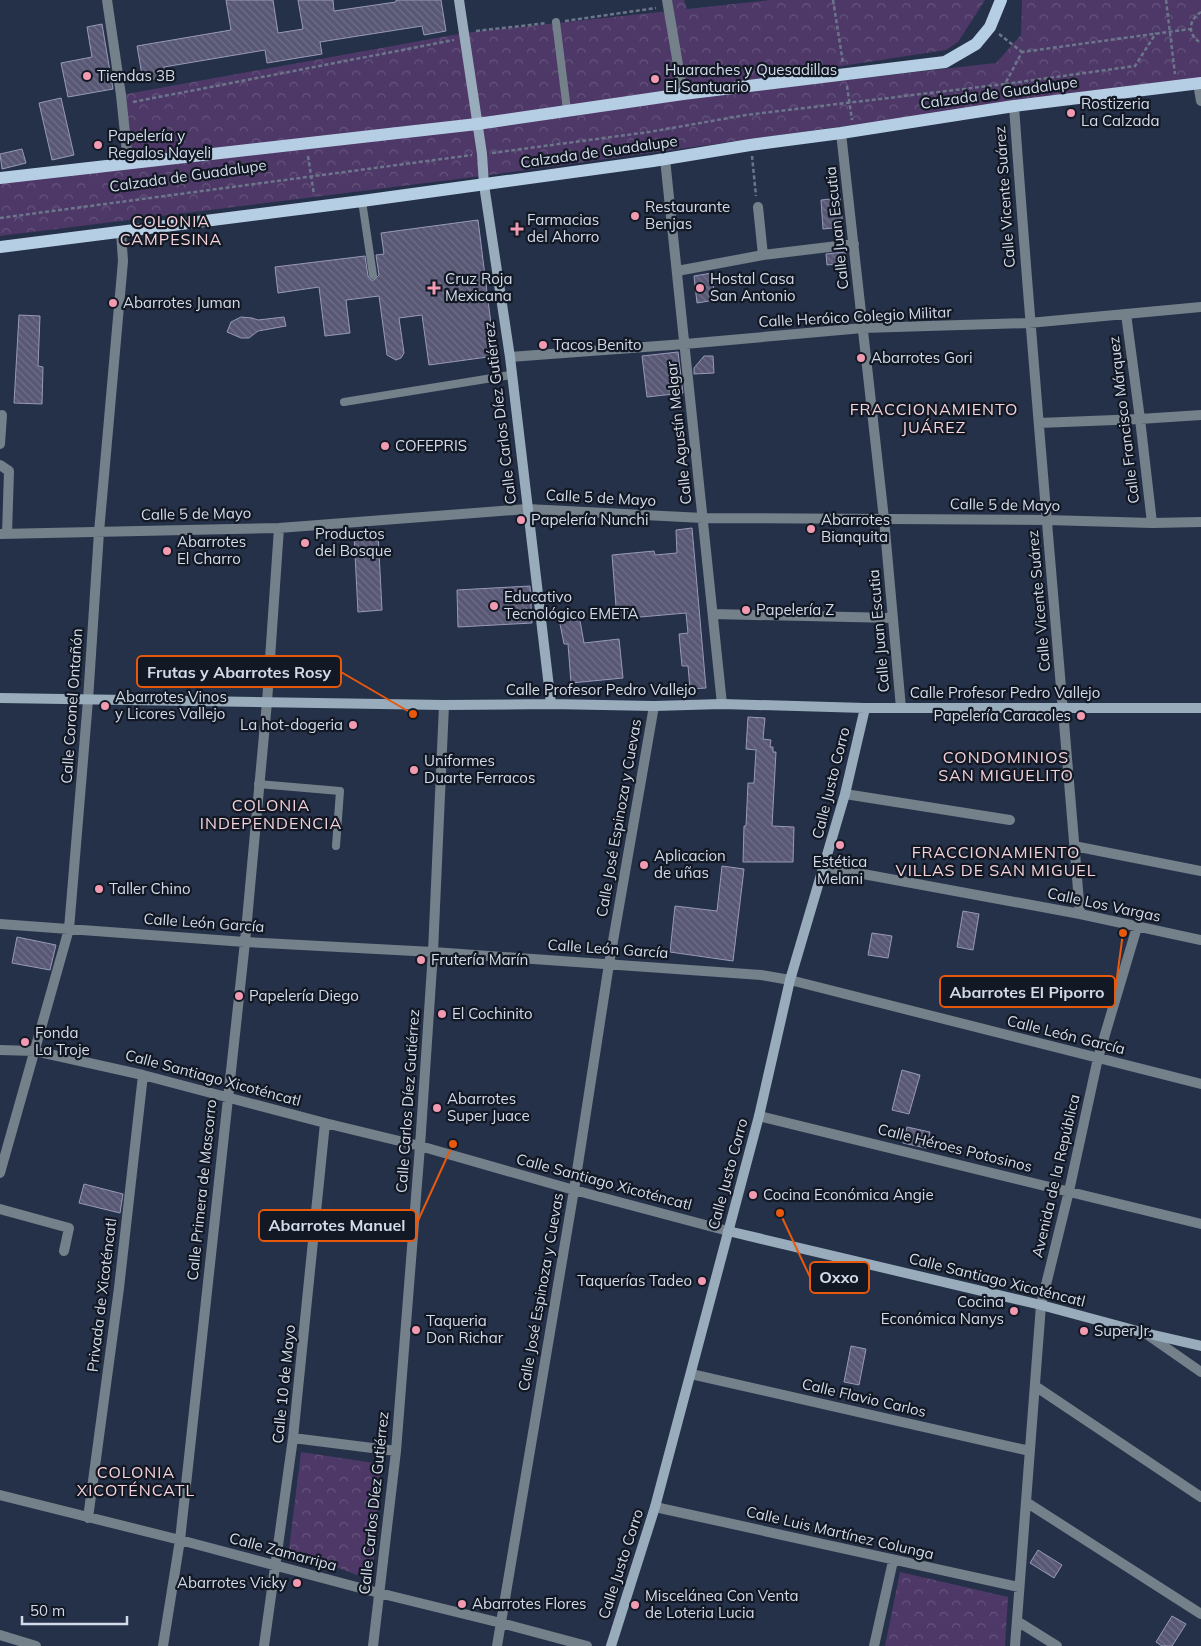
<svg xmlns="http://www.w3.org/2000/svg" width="1201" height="1646" font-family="Mulish,sans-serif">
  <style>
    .park { fill: url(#park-crowns) }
    .building { fill: url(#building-back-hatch); stroke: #9899b9 }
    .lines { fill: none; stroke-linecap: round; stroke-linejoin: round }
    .path { stroke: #6c768b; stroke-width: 2.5; stroke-dasharray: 4 2.5; stroke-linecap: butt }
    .lane { stroke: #74808a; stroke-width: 8 }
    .street { stroke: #74808a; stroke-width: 10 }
    .secondary { stroke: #99acbc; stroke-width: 10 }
    .primary { stroke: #b6cee3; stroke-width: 12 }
    .poi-dot { fill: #f19ab2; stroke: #131924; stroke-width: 2 }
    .labels { text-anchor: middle; stroke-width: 4.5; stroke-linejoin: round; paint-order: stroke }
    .poi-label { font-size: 15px; fill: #d3dbeb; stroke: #131924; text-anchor: start }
    .street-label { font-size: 15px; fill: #d3dbeb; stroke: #131924 }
    .neighbourhood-label { font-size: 16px; letter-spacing: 1px; fill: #f5d2da; stroke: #131924 }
    .leader { fill: none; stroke: #e8590c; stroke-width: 2 }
    .callout-dot { fill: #e8590c; stroke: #131924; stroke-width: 2 }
    .callout { fill: #131924; stroke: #e8590c; stroke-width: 2 }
    .callout-label { font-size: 16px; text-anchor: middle; font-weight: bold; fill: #d3dbeb }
  </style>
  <defs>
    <pattern id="park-crowns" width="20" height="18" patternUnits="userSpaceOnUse" patternTransform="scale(1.25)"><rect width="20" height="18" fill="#4d3867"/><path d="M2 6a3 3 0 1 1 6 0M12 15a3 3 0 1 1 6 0" fill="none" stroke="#66547d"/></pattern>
    <pattern id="building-back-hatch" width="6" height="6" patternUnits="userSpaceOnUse" patternTransform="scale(1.25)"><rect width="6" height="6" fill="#585875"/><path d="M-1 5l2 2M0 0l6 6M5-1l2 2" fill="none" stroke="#6f6f89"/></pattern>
  </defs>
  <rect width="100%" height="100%" fill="#253149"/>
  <!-- park -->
  <path class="park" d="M672,0h12l3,9 83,-9h215l-27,42 -12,8 -260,40z
    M1022,0h179v79l-378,50 -333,46 -490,61v-52l128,-22 -7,-67 343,-62 205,-22 14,83 162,-14 151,-17 25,-28z
    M301,1452l80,12 -8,108 -16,3 -68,-26z
    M900,1572l108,25 -3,49h-120z"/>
  <!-- building -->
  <path class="building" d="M226,0h47l5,33 25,-4 -5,-29h35l1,11 62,-9v-2h45l5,31 -22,4 -2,-9 -102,16 2,12 -55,9 -2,-13 -101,17 1,10 -22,4 -6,-35 94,-16z
    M102,24l11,65 -45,8 -7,-34 31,-6 -5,-30z
    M61,98l13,57 -22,5 -13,-57z
    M22,149l4,14 -24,6 -2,-15z
    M840,198l3,29 -20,2 -2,-29z
    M478,220l17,136 -66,9 -7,-50 -23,3 5,35 -3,5 -5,2 -9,-5 -8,-59 -33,4 4,33 -25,3 -6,-49 -41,6 -3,-26 90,-11 3,20 3,4h3l5,-5 -3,-20 8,-1 -3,-21z
    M845,252l1,11 -19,2 -1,-11z
    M712,273l3,27 -18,3 -3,-27z
    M19,315l21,1 -2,50 5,1 -1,37 -28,-1z
    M241,317l11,1 6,2 26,-3 2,9 -28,5 -9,7h-8l-14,-6 4,-10z
    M678,352l5,41 -36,4 -5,-41z
    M704,356h9l1,17 -20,1v-6z
    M692,528l14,160 -16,1 -2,-23h-6l-3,-32 9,-1 -2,-20 -69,6 -5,-64 42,-4 1,4 22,-2 -1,-23z
    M378,533l4,77 -24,2 -4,-77z
    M530,586l2,37 -74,4 -1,-37z
    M579,615l5,28 35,-4 4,39 -52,5 -3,-39h-4l-5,-25z
    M748,717l17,1 -2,21 8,1 -1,7h3v5h3l-4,74 22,1 -1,35h-50l1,-36h2l2,-43h6l2,-33 -10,-1z
    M722,866l22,3 -11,92 -63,-9 5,-46 42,5z
    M963,911l16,3 -6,36 -16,-3z
    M872,933l20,3 -4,22 -20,-3z
    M17,937l39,8 -6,25 -38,-7z
    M902,1070l18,5 -11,39 -17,-4z
    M907,1127l23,5 -4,16 -23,-5z
    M84,1184l39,10 -3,19 -41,-10z
    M851,1346l15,3 -7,36 -15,-3z
    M1038,1550l24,15 -8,13 -24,-15z
    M1172,1616l14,8 -14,22h-10l-6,-4z"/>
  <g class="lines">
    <!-- path -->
    <path class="path" d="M833,0l10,63
      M1166,0l9,74
      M1201,12c-13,8 -14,23 0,31
      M565,21l91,-13
      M476,31l71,-8
      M999,34l23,18
      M1005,84l130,-18 21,-33
      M847,86l5,34
      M133,102l321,-62
      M492,153l157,-21 97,-17 259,-31 17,-32 168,-23
      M308,156l6,39
      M752,156l4,40
      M0,218l472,-63"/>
    <!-- lane -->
    <path class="lane" d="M556,22l11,88
      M362,201l11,74
      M344,402l167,-27
      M258,784l82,7 -4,55"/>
    <!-- street -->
    <path class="street" d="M107,0l14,95 7,67
      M667,0l16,94
      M1198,83l3,18
      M1014,106c19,269 44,538 66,808
      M841,133l43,386 17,189
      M665,159l57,545
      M758,207l5,48
      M677,271l86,-16 91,-11
      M1126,314l14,105 12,104
      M510,357l175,-13 178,-16 166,-5 172,-16
      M1039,423l101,-4 61,-4
      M0,444l2,-29
      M0,465l9,6 -2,63
      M0,534l279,-6 248,-19 176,9 344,2 105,3 49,-1
      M713,614l180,4
      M845,794l165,26
      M1074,846l127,25
      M825,867l255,47 121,26
      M0,924l245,18 188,10 328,23 29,5 411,104
      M0,1050l35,1 108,24 182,48 95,23 154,44 154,41
      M759,1116l442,108
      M0,1173l69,-244 19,-229 11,-168 24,-271 -2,-29
      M0,1209l69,19 -5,23
      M1145,1333l56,39
      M691,1374l339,77
      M1035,1386l166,111
      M293,1438l103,13
      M0,1495l180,45 199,53 122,30 86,23
      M1026,1502l175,112
      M655,1507l364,80
      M88,1518l31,-230 24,-213
      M1017,1621l40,25
      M0,1635l36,11
      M163,1646l17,-106 65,-598 22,-240 12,-174
      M264,1646l29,-208 32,-315
      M373,1646l23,-195 24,-305 13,-194 11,-247
      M497,1646l77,-456 35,-226 45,-258
      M874,1646l19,-85
      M1015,1646l26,-341 28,-114 29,-133 39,-131"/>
    <!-- secondary -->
    <path class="secondary" d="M459,0l23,154 2,31 26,172 41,347
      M0,698l444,7 107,-1 103,2 68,-2 143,4h336
      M728,1231l313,74 104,28 56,13
      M611,1646l44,-139 104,-391 31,-136 55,-186 20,-86"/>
    <!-- primary -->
    <path class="primary" d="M0,178l477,-54 206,-30 262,-32 31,-18 14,-17 11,-27
      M0,247l362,-46 291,-40 97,-16 91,-12 173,-27 187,-23"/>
  </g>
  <!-- markers -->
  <g class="poi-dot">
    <circle cx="87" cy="76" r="5"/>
    <circle cx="655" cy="79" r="5"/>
    <circle cx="1071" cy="113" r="5"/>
    <circle cx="98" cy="145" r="5"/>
    <circle cx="635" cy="216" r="5"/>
    <path d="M514.5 221.5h5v5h5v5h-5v5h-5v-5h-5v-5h5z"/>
    <path d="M431.5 280.5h5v5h5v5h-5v5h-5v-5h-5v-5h5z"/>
    <circle cx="700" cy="288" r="5"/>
    <circle cx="113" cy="303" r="5"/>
    <circle cx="543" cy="345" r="5"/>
    <circle cx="861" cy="358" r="5"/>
    <circle cx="385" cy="446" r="5"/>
    <circle cx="521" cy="520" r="5"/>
    <circle cx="811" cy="529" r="5"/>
    <circle cx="305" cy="543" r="5"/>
    <circle cx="167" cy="551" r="5"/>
    <circle cx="494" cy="606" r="5"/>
    <circle cx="746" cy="610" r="5"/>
    <circle cx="105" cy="706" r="5"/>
    <circle cx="1081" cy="716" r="5"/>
    <circle cx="353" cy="725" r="5"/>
    <circle cx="414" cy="770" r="5"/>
    <circle cx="840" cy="845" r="5"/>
    <circle cx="644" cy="865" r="5"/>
    <circle cx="99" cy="889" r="5"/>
    <circle cx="421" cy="960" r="5"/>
    <circle cx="239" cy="996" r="5"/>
    <circle cx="442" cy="1014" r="5"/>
    <circle cx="25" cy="1042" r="5"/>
    <circle cx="437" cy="1108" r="5"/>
    <circle cx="753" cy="1195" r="5"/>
    <circle cx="702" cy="1281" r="5"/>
    <circle cx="1014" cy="1311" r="5"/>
    <circle cx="416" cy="1330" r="5"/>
    <circle cx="1084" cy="1331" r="5"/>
    <circle cx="297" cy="1583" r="5"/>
    <circle cx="462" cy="1604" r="5"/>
    <circle cx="635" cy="1605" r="5"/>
  </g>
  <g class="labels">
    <!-- poi labels -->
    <g class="poi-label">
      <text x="665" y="75">Huaraches y Quesadillas<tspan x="665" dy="17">El Santuario</tspan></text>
      <text x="97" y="81">Tiendas 3B</text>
      <text x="1081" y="109">Rostizeria<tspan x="1081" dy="17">La Calzada</tspan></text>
      <text x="108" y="141">Papelería y<tspan x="108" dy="17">Regalos Nayeli</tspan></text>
      <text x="645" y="212">Restaurante<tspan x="645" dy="17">Benjas</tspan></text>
      <text x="527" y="225">Farmacias<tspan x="527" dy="17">del Ahorro</tspan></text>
      <text x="445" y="284">Cruz Roja<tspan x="445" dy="17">Mexicana</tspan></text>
      <text x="710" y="284">Hostal Casa<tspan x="710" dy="17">San Antonio</tspan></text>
      <text x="123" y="308">Abarrotes Juman</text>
      <text x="553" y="350">Tacos Benito</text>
      <text x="871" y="363">Abarrotes Gori</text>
      <text x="395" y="451">COFEPRIS</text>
      <text x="531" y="525">Papelería Nunchi</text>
      <text x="821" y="525">Abarrotes<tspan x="821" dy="17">Bianquita</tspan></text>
      <text x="315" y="539">Productos<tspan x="315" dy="17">del Bosque</tspan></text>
      <text x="177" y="547">Abarrotes<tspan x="177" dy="17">El Charro</tspan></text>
      <text x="504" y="602">Educativo<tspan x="504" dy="17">Tecnológico EMETA</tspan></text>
      <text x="756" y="615">Papelería Z</text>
      <text x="115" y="702">Abarrotes Vinos<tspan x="115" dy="17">y Licores Vallejo</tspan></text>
      <text x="1071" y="721" text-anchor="end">Papelería Caracoles</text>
      <text x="343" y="730" text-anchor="end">La hot-dogeria</text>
      <text x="424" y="766">Uniformes<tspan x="424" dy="17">Duarte Ferracos</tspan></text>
      <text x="654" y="861">Aplicacion<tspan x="654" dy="17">de uñas</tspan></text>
      <text x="840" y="867" text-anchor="middle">Estética<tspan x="840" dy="17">Melani</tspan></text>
      <text x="109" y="894">Taller Chino</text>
      <text x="431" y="965">Frutería Marín</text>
      <text x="249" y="1001">Papelería Diego</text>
      <text x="452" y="1019">El Cochinito</text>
      <text x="35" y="1038">Fonda<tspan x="35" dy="17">La Troje</tspan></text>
      <text x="447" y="1104">Abarrotes<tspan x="447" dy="17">Super Juace</tspan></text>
      <text x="763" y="1200">Cocina Económica Angie</text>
      <text x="692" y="1286" text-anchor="end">Taquerías Tadeo</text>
      <text x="1004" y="1307" text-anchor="end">Cocina<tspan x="1004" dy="17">Económica Nanys</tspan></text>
      <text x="426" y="1326">Taqueria<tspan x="426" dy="17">Don Richar</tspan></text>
      <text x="1094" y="1336">Super Jr.</text>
      <text x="287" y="1588" text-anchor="end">Abarrotes Vicky</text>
      <text x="645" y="1601">Miscelánea Con Venta<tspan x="645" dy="17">de Loteria Lucia</tspan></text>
      <text x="472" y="1609">Abarrotes Flores</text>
    </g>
    <!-- street labels -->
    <g class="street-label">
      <text transform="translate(999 93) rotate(-8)" y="5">Calzada de Guadalupe</text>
      <text transform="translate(599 152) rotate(-8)" y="5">Calzada de Guadalupe</text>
      <text transform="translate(188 176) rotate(-8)" y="5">Calzada de Guadalupe</text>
      <text transform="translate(1005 197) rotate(-94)" y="5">Calle Vicente Suárez</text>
      <text transform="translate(837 228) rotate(-96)" y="5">Calle Juan Escutia</text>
      <text transform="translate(855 317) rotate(-3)" y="5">Calle Heróico Colegio Militar</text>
      <text transform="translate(500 413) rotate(-97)" y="5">Calle Carlos Díez Gutiérrez</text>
      <text transform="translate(1124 420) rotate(-97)" y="5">Calle Francisco Márquez</text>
      <text transform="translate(679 433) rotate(-96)" y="5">Calle Agustín Melgar</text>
      <text transform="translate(601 498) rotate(3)" y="5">Calle 5 de Mayo</text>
      <text transform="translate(1005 505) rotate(1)" y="5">Calle 5 de Mayo</text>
      <text transform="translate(196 514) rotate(-1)" y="5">Calle 5 de Mayo</text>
      <text transform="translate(1039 601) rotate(-95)" y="5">Calle Vicente Suárez</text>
      <text transform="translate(879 631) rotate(-95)" y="5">Calle Juan Escutia</text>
      <text x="601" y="695">Calle Profesor Pedro Vallejo</text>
      <text x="1005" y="698">Calle Profesor Pedro Vallejo</text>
      <text transform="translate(72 706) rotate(-86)" y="5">Calle Coronel Ontañón</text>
      <text transform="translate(831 783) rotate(-76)" y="5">Calle Justo Corro</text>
      <text transform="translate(619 818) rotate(-80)" y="5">Calle José Espinoza y Cuevas</text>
      <text transform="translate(1104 905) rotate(12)" y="5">Calle Los Vargas</text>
      <text transform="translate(204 923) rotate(4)" y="5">Calle León García</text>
      <text transform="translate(608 949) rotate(4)" y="5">Calle León García</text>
      <text transform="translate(1066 1035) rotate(14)" y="5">Calle León García</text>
      <text transform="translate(213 1078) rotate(15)" y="5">Calle Santiago Xicoténcatl</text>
      <text transform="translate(408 1101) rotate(-86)" y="5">Calle Carlos Díez Gutiérrez</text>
      <text transform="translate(955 1148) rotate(14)" y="5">Calle Héroes Potosinos</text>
      <text transform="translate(728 1174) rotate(-75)" y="5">Calle Justo Corro</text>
      <text transform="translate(1056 1176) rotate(-77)" y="5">Avenida de la República</text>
      <text transform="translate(604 1182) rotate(15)" y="5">Calle Santiago Xicoténcatl</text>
      <text transform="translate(202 1190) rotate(-84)" y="5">Calle Primera de Mascorro</text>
      <text transform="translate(997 1280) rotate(14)" y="5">Calle Santiago Xicoténcatl</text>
      <text transform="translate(541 1292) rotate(-80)" y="5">Calle José Espinoza y Cuevas</text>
      <text transform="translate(102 1295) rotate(-83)" y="5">Privada de Xicoténcatl</text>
      <text transform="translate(284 1384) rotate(-84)" y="5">Calle 10 de Mayo</text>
      <text transform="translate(864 1398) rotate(13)" y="5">Calle Flavio Carlos</text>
      <text transform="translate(374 1503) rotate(-84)" y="5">Calle Carlos Díez Gutiérrez</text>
      <text transform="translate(840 1533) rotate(13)" y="5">Calle Luis Martínez Colunga</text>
      <text transform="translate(283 1552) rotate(15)" y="5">Calle Zamarripa</text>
      <text transform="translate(621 1564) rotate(-72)" y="5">Calle Justo Corro</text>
    </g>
    <!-- neighbourhood labels -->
    <g class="neighbourhood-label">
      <text x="171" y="227">COLONIA<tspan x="171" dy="18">CAMPESINA</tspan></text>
      <text x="934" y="415">FRACCIONAMIENTO<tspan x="934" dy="18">JUÁREZ</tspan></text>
      <text x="1006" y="763">CONDOMINIOS<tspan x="1006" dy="18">SAN MIGUELITO</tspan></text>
      <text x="271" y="811">COLONIA<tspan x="271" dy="18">INDEPENDENCIA</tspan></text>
      <text x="996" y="858">FRACCIONAMIENTO<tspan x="996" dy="18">VILLAS DE SAN MIGUEL</tspan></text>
      <text x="136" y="1478">COLONIA<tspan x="136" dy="18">XICOTÉNCATL</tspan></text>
    </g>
  </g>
  <!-- callouts -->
  <path class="leader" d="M413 714L341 672M1123 933L1115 992M453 1144L416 1225M780 1213L810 1277"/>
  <g class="callout-dot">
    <circle cx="413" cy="714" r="5"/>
    <circle cx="1123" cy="933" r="5"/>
    <circle cx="453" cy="1144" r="5"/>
    <circle cx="780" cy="1213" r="5"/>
  </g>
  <g class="callout">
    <rect x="137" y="656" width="204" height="31" rx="5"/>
    <rect x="940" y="976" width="175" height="31" rx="5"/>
    <rect x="259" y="1210" width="157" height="31" rx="5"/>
    <rect x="810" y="1262" width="59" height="31" rx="5"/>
  </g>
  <g class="callout-label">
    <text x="239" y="678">Frutas y Abarrotes Rosy</text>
    <text x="1027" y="998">Abarrotes El Piporro</text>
    <text x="337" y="1231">Abarrotes Manuel</text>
    <text x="839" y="1283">Oxxo</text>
  </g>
  <!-- scale -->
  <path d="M22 1616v8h105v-8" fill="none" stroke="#d3dbeb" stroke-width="2.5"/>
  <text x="30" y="1616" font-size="15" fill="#d3dbeb" stroke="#131924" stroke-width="4" paint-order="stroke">50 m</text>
</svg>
